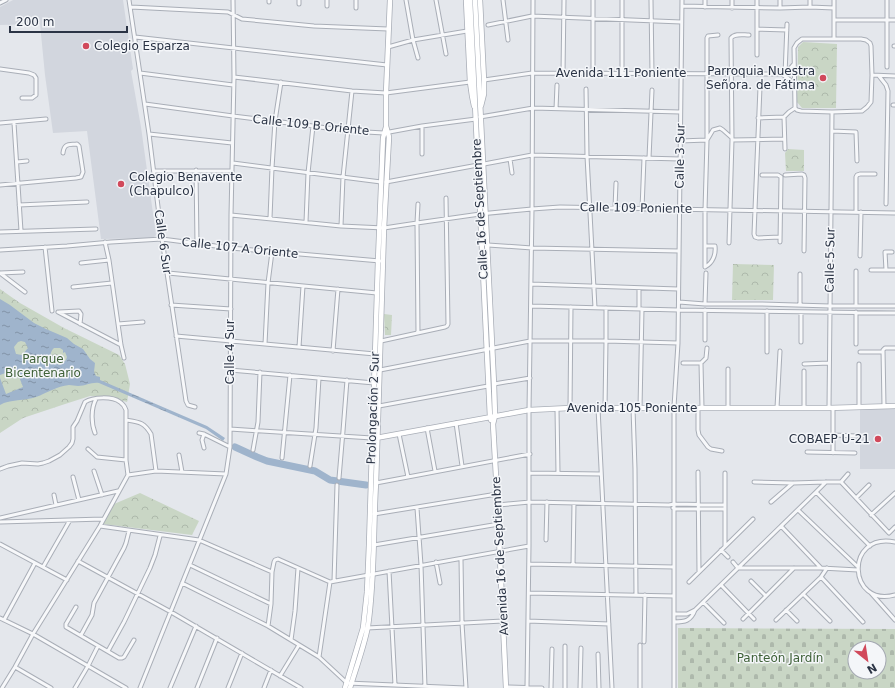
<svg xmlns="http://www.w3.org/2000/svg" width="895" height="688" font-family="'DejaVu Sans',sans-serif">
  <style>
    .built { fill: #d2d6de }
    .cemetery { fill: url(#cemetery-stones); fill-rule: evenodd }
    .park { fill: url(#park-crowns) }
    .water { fill: url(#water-ripples); fill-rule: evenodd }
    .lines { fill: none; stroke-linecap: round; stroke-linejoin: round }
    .stream { stroke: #9fb4cc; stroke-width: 1 }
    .river { stroke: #9fb4cc; stroke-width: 7 }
    .street-casing { stroke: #a9aeb7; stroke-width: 5 }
    .secondary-casing { stroke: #a9aeb7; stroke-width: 6 }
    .street { stroke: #f7f8fa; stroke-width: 3 }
    .secondary { stroke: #fff; stroke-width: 4.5 }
    .poi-dot { fill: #d1495b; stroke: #f4f6f9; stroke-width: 1.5 }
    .labels { text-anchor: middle; stroke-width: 3; stroke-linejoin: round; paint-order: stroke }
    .poi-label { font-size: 12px; fill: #2b3445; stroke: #f4f6f9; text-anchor: start }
    .street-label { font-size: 12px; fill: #2b3445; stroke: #f4f6f9 }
    .park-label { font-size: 12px; fill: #3f6138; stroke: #f4f6f9 }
  </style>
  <defs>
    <pattern id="cemetery-stones" width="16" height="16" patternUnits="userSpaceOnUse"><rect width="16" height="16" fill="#c9d6c5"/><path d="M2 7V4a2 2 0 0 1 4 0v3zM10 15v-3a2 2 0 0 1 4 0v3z" fill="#adb8ab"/></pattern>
    <pattern id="park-crowns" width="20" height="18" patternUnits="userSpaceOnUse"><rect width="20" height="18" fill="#c9d6c5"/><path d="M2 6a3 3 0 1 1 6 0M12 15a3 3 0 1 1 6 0" fill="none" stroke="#adb8ab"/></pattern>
    <pattern id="water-ripples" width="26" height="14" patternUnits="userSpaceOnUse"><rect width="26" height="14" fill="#9fb4cc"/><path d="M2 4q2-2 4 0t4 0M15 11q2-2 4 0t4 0" fill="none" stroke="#8293a7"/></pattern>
  </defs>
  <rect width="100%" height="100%" fill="#e4e7ec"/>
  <!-- built -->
  <path class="built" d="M13,0h110l10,69 -2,2 10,56 15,108 -3,3 -52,1 -14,-108 -34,2 -8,-58 -5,-51 -40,1v-18z
    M860,409h35v60h-35z"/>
  <!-- cemetery -->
  <path class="cemetery" d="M678,628l217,1v59h-217zM855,648h24v24h-24z"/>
  <!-- park -->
  <path class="park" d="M803,42l34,2 -1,64h-34l-5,-6 1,-55z
    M788,149l16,1v21h-18l-1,-18z
    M733,264l41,1 -1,35h-41z
    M0,289l20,14 44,25 55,27 6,9 5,20 -3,18 -14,-4 -23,-2 -28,9 -39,13 -23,15z
    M384,314l8,1 -1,20h-6z
    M140,493l59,28 -7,14 -89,-11 11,-20z"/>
  <!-- water -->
  <path class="water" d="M0,299l10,6 24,18 12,6 21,9 7,6 9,5 7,10 5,4 -1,9 2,4 4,1v3l107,46 18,12 -2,3 -17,-12 -107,-46c-8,-1 -13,3 -21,3 -3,0 -6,-1 -9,-1 -12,1 -22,8 -33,12 -11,4 -26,2 -36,8v-27l6,16 17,-7 -7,-18 -16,6zM21,341l4,1 3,6 -6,7 -6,-1 -2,-7 4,-5zM54,348h6l3,2v3l2,-1 2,5 -1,3 -6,5c-8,-3 -13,-10 -6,-17z"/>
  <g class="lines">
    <!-- stream -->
    <path class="stream" d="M234,447l31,13 52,12 11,8 37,5"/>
    <!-- river -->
    <path class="river" d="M235,447l22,10 10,4 48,10 15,9 36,5"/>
    <!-- street casing -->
    <g class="street-casing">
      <path id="street" d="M129,0l20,134 13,105 24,162 2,4 7,2
        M299,0v4
        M406,0l7,40 5,18
        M436,0l10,54
        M503,0l5,40
        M622,0v73
        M651,0l1,74
        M810,0v7
        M887,0v67
        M269,2v-2
        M0,3l6,-3
        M327,6v-6
        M682,6l98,2 30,-1 24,1
        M131,7l97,5 14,7 72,7 74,3
        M705,7v-7
        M356,8v-8
        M732,8v-8
        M780,8v-8
        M834,20h61
        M488,25l44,-9 149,6
        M757,29l30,1
        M135,37l252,28
        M802,39h59l5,1 4,3 1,3 1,29 -1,27 -4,5 -5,4 -30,1 -31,-1 -4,-1 -2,-2 -1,-60 3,-5z
        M834,39v-39
        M894,46h1
        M388,47l25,-7 54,-9
        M757,55v-55
        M0,69l29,4 5,2 2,3v17l-4,3h-10
        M140,73l93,12
        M563,73l1,-73
        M593,73v-73
        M784,73l4,-2 6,-7
        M785,75l2,-51
        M872,75l23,1
        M879,76l7,9 2,6 -2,113
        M234,77l118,14 34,2 84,-11
        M484,80l48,-7 250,1 8,6 5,7
        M760,87l-6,147 1,3 3,1 22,-1
        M586,89l1,67 8,152
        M145,104l88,12 80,10 35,5 36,2 38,-7 54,-7
        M893,105h2
        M556,109l1,-24
        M480,117l53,-9 147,4
        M758,118l26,-1
        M0,123l46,-4
        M14,123l7,108
        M422,126v28
        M832,131l24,1 1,29
        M149,134l83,9
        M732,140l52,-1
        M680,141l27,-1 6,-10 7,-2 3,2 9,8
        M785,149l-1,-32 5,-5 6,-4
        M649,158l3,-68
        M510,159l2,14
        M17,162l10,-1
        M233,163l148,19
        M484,164l48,-9 148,4
        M196,170l1,74
        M154,171h78
        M762,175h16l3,2 -1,65
        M785,175l17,-1 2,1 1,3 -1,73
        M386,182l92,-17
        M0,185l76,-7 5,-1 2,-5 -4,-26 -2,-2c-8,1 -13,-1 -14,9
        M418,204l-1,19 1,110
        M19,205l68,-3
        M615,208l1,-25
        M642,209l2,-51
        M856,212v-35l1,-2 3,-1h15
        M231,215l110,11 43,2 33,-5 63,-9 52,-5 28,-2 335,6
        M270,218l2,-50 3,-47 6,-39
        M306,222l2,-49 5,-47
        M341,226l2,-49 9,-86
        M0,232l96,-3
        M105,242l4,18 12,85 3,13
        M729,243l3,-103 -1,-102c4,-5 12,-3 18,-3
        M488,245l44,3 147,3
        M705,246h10c1,8 -2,17 -10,21v-57l2,-70v-102l1,-2 10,-1
        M45,247l7,64
        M0,250l67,-4 44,-4 51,-3 69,9 149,13
        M860,256l1,-44
        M81,263l28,-3
        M871,270h24
        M886,270l-1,-18h7
        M0,273l25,19
        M0,273l23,-1
        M168,273l209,20
        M531,284l147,5
        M73,287l39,-4
        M639,288v21
        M679,302l26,2h55l70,2h65
        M705,304l1,-31
        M171,305l60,4
        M800,305v-31
        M531,306l147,4 217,3
        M856,306v-35
        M705,310v30
        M767,311v41
        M58,312l63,33
        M59,312l20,-1 2,3 -1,10
        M856,312v32
        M118,324l25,-2
        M176,336l89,8 110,10
        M381,341l64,-14 2,-1 1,-2 -2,-126
        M801,342v-30
        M265,344l3,-61 4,-31
        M299,347l4,-61
        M333,351l5,-62
        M860,352h23
        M683,363h18
        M701,363l1,45
        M701,363l5,-5 1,-10
        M804,364l25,-1
        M859,364v43
        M230,370l144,13
        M380,370l150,-29h76l72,2
        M494,384l36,-6
        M379,406l109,-20
        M884,406l-1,-56 2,-2h10
        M728,407v-38
        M570,408l1,-101
        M598,408l14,280
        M605,408l1,-67v-33
        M633,408l2,61 1,126
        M640,408l2,-99
        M698,408v22l1,5 9,12 3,2 11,2
        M777,408l3,-57
        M804,408v-37
        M829,408l3,-296
        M557,409l1,64
        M126,420c13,2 18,2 25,14l5,37
        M456,423l6,43
        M427,428l8,43
        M230,429l142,9
        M95,433c-4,-10 -4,-25 1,-34
        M199,433l5,1 26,13
        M204,434l-2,6 2,8
        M399,434l9,43
        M833,435l24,1
        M807,438h26
        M88,449l9,8 29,3
        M253,450l5,-28 2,-50
        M807,452l48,1
        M833,453v-45
        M179,455l3,17
        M282,458l8,-83
        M310,466l6,-38 3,-50
        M0,469l8,-3 14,-3 16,1 5,-1 6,-2 11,-6 9,-8 3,-4 1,-4v-12l4,-6 8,-19c8,-5 27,-6 35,0 3,2 5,5 6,8v50l2,15
        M94,471l8,24
        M698,472l1,100
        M530,473l71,1
        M128,475l28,-4 70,3
        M73,477l6,23
        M339,478l4,-47 4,-51
        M754,482l39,1 33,-1h15l48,51
        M841,482l7,-8
        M376,483l154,-29
        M816,492l54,54
        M54,495l2,10
        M856,498l13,-13
        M771,502l22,-19
        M498,505l32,-3 139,3 5,-1 51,1
        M417,508l4,57 4,122
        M673,508l1,1h51
        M798,510l60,57
        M374,514l123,-20
        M871,515l24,-22
        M0,518l118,-27
        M0,522l103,-3
        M100,526l99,14 73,32
        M781,526l40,42
        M889,533l6,-6
        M546,540l1,-38
        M895,542c-51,-10 -47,66 0,53
        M0,544l67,36
        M374,545l125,-21
        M725,546v-73
        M721,550l7,7
        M461,559l1,64 4,65
        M78,561l93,51 130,76
        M436,562l4,21
        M733,562l5,6h83l37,2
        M529,564l145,3
        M190,565l81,39
        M573,565l1,-62
        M43,567l27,-47
        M389,571l6,114
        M821,577l42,45
        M334,581l3,-96
        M751,581l15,15
        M689,582l64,-63
        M182,583l86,43 51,31 28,26 118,5
        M721,585l33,34
        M529,593l145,3
        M871,593l24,27
        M803,594l27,27
        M703,602l21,21
        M76,607l-10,17v3l53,31h3l2,-1 10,-17
        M786,610l11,11
        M674,614h13l8,-4
        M0,618l33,16 93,54
        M743,619l51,-51
        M4,620l31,-57
        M776,620l45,-43 6,-9
        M528,621l81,3
        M674,622c11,0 17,-1 21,-12l121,-118 10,-10
        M268,626l3,-22 1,-32 2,-10 1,-2 3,-1 52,23 199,-36
        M367,628l136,-7
        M81,635l11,-20 2,-12 30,-55 2,-5 3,-12
        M291,640l4,-29 3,-43
        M644,642l1,-47
        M640,645v43
        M108,651l16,-29 26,-54 5,-13 5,-19
        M598,654l1,34
        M319,657l11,-75
        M15,667l36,21
        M280,676l19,-31
        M527,687l2,-141v-136l3,-201 1,-209
        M2,688l13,-21 18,-33 67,-108 28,-51
        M75,688l13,-22 10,-20
        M140,688l86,-214 4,-27 1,-232 3,-138 -1,-77
        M170,688l26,-62
        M197,688l20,-50
        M228,688l14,-35
        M264,688l7,-18
        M506,688l3,-1 33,1
        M551,688l1,-39
        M565,688v-42
        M580,688l1,-40
        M674,688v-281l4,-64 4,-343"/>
    </g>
    <!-- secondary casing -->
    <g class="secondary-casing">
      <path id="secondary" d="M466,0l4,82 2,14 2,10
        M470,0l20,417 1,3
        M475,0l19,384 1,32 -2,8 4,70 9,194
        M480,0l4,80v14l-3,12
        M376,438l153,-28 41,-2h259l66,-2
        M345,688l18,-60 4,-36 2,-47 9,-284 5,-123 3,-11
        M350,688c6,-20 14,-41 18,-62 7,-47 5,-95 8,-143l8,-255 5,-91 -3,-11v-33l4,-93"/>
    </g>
    <!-- street -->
    <use href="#street" class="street"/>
    <!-- secondary -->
    <use href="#secondary" class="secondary"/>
  </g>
  <!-- markers -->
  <g class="poi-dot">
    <circle cx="86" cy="46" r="4"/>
    <circle cx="823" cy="78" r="4"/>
    <circle cx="121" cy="184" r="4"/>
    <circle cx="878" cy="439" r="4"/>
  </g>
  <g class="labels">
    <!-- poi labels -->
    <g class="poi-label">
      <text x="94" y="50">Colegio Esparza</text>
      <text x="815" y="75" text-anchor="end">Parroquia Nuestra<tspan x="815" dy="14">Señora. de Fátima</tspan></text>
      <text x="129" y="181">Colegio Benavente<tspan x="129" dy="14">(Chapulco)</tspan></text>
      <text x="870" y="443" text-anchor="end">COBAEP U-21</text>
    </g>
    <!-- street labels -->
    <g class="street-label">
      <text x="621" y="77">Avenida 111 Poniente</text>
      <text transform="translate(311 125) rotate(6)" y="4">Calle 109 B Oriente</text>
      <text transform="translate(680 156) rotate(-89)" y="4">Calle 3 Sur</text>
      <text transform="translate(636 208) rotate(1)" y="4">Calle 109 Poniente</text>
      <text transform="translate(480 209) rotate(-93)" y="4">Calle 16 de Septiembre</text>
      <text transform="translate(163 242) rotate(82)" y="4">Calle 6 Sur</text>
      <text transform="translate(240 248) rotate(6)" y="4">Calle 107 A Oriente</text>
      <text transform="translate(830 260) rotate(-89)" y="4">Calle 5 Sur</text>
      <text transform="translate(230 352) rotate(-90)" y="4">Calle 4 Sur</text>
      <text transform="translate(373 408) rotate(-88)" y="4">Prolongación 2 Sur</text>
      <text x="632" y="412">Avenida 105 Poniente</text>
      <text transform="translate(500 556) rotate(-93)" y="4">Avenida 16 de Septiembre</text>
    </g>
    <!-- park labels -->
    <g class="park-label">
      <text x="43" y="363">Parque<tspan x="43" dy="14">Bicentenario</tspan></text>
      <text x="780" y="662">Panteón Jardín</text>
    </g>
  </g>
  <!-- north arrow -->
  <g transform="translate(867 660) rotate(150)"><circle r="19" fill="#f4f6f9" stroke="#a4a8b1"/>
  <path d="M0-3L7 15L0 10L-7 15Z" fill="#d1495b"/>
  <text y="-6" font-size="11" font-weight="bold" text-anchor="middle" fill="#2b3445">N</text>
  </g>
  <!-- scale -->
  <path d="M10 26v6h117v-6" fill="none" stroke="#2b3445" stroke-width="2"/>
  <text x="16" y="26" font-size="12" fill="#2b3445" stroke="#f4f6f9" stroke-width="3" paint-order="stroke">200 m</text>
</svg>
